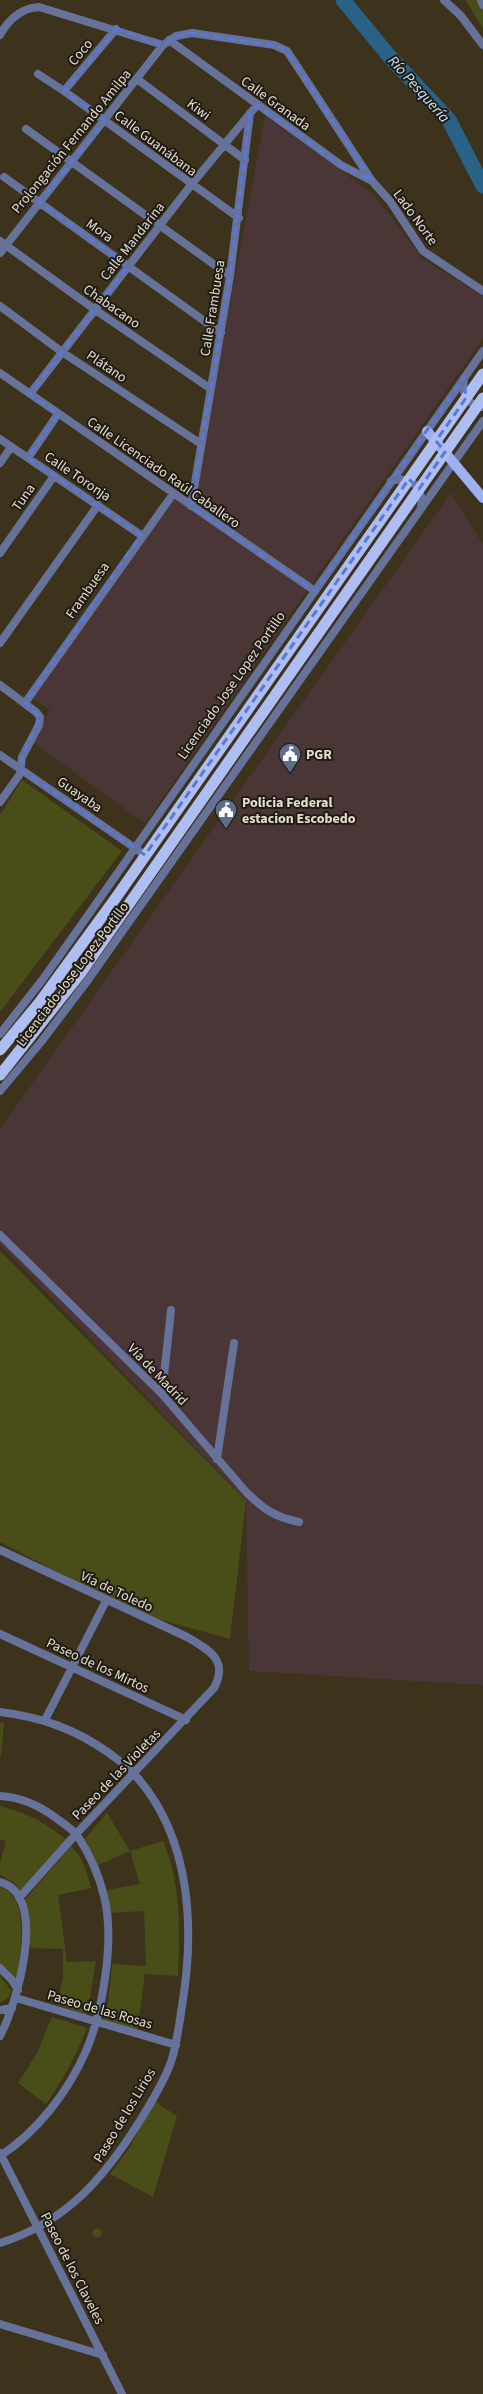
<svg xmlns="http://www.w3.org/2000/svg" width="483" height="2394" font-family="'Source Sans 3',sans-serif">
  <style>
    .industrial { fill: #4a3637 }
    .green { fill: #494d17 }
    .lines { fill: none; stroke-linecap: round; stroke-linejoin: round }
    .river { stroke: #286387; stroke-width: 15 }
    .minor { stroke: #67729b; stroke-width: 8 }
    .tertiary { stroke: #67729b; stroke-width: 8 }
    .primary { stroke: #9db0f2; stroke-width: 10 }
    .trunk { stroke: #aebdf2; stroke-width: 11 }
    .marked { fill: none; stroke: #5979d6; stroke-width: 3; stroke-dasharray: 8 5; stroke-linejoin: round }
    .labels { text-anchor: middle; stroke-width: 4; stroke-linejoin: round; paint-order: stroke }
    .street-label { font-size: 14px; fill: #e4ded1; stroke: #201b12 }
    .poi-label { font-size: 14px; font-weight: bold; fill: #e4ded1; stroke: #201b12; text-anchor: start }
    .water-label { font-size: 15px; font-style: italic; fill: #c7e7fd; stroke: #201b12 }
  </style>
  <rect width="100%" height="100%" fill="#3d331d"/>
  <!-- industrial -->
  <path class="industrial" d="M265,116l107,77 51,66 60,37v42l-338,485 -114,-82 19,-31 -16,-11 136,-201 23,6z
    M451,493l32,52v1140l-234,-14 -3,-170 -246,-257v-115z"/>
  <!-- green -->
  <path class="green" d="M465,0h18v29l-17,-29z
    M22,780l100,71 -122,161v-197z
    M0,1251l246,250 -16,138 -94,-26 -136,-71z
    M0,1723h4l-3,33h-1z
    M0,1806c29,8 44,16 67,34l-45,52 -8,-9 -14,-8v-12l6,-22 -6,-2z
    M107,1813l23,38 33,-10c18,42 17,89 15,135l-33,-2 -8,57 -34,-10 5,-19 4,-38 34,2 -2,-55 -33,2 -4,-23 33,-6 -10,-33 -32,14 -13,-26z
    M71,1846c12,10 16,28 20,42l-33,7 9,67 29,-1 -9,54 -30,-10 6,-28v-28l-33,-1 -5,-48z
    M0,1886c3,2 8,4 10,7 18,17 10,67 6,89l-9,-13 -7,-5z
    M0,1976l11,14 -2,7 -9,6z
    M52,2017l35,11c-11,28 -24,52 -41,76l-28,-21 19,-30z
    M154,2101l23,15 -24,81 -43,-23 20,-27z
    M92.5 2233a4.5 4.5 0 1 1 9 0a4.5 4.5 0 1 1-9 0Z"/>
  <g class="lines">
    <!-- river -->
    <path class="river" d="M343,0l46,56 60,64 34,66"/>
    <!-- minor -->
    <path class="minor" d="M481,0l2,5
      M0,35c9,-16 21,-27 39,-28l124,38 13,-9 16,-3 82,12 13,6 6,9 79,121 18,20 33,50 60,40
      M169,40l172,125 31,16
      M38,74l26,17 175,127
      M137,79l108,81
      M64,91l52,-62
      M26,129l204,147
      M4,177l217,156
      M0,241l94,68 117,80
      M0,253l163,-208
      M0,306l62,46 139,92
      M0,373l315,218
      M30,394l161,-209 66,-80
      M0,439l141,96
      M28,458l30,-44
      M0,463l11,-16
      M191,506l39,-230 20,-163
      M0,553l54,-77
      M0,643l98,-138
      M0,685l36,27 4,5 -1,8 -17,32 -2,17 -20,28
      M25,703l148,-209
      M0,755l145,100
      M0,1235l162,159 85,99c18,17 28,24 52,29
      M162,1394l9,-84
      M217,1459l17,-116
      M0,1550l187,87c22,13 42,23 27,51l-138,146 -57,64
      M0,1634l186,86
      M0,1712c41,5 75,17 109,41 9,7 20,14 27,23 55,62 59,152 46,230 -3,19 -5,38 -11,56 -7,20 -19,39 -30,57 -36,58 -74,103 -141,124
      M45,1720l61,-119
      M0,1796c20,1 40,10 56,22 7,5 16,11 21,17 12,18 22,40 27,61 11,43 -1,115 -18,155 -18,41 -49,81 -86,105
      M0,1882c50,13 16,124 0,154
      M0,1968l12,12 6,10
      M16,1998l160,47
      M0,2010l12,-2
      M0,2153l122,241
      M0,2324l103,31"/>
    <!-- tertiary -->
    <path class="tertiary" d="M444,0l17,16 22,29
      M464,378c-2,16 1,26 19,29
      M391,481c21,-6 33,7 30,27
      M0,1034l43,-55 41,-58 399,-570
      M0,1091l41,-49 47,-62 395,-559"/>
    <!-- primary -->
    <path class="primary" d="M427,431l56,67"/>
    <!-- trunk -->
    <path class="trunk" d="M0,1050l39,-47 76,-104 368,-525
      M0,1075l80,-101 403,-576"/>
  </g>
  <!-- marked area -->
  <path class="marked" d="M116,29l47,16 13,-9 16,-3 89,14 12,13 79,121 -31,-16 -84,-60 -7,8 -20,163 -39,230 124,85 149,-214 2,21 -30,43 9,11 -26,37 -10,-10 -264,376 -123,-85v-13l18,-40 -15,-14 116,-168 -113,-77 30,-44 -28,-20 98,-128 -89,-64 66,-81 -41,-30z"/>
  <!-- icons -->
  <defs>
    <g id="civic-pin" transform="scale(1.15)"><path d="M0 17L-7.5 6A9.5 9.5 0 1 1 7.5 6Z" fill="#5c6f8a" stroke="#201b12"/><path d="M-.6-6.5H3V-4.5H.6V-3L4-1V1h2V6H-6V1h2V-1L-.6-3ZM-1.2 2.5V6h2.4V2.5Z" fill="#fff"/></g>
  </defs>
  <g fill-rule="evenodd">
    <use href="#civic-pin" x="290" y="754"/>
    <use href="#civic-pin" x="226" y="810"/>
  </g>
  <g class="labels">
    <!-- street labels -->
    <g class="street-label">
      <text transform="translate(80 52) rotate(-50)" y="5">Coco</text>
      <text transform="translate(276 103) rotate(36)" y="5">Calle Granada</text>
      <text transform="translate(199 109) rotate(37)" y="5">Kiwi</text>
      <text transform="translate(71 141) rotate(-51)" y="5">Prolongación Fernando Amilpa</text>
      <text transform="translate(156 143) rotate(37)" y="5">Calle Guanábana</text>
      <text transform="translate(416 217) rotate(54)" y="5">Lado Norte</text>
      <text transform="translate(100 230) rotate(35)" y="5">Mora</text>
      <text transform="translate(132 241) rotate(-52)" y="5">Calle Mandarina</text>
      <text transform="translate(112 306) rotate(35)" y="5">Chabacano</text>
      <text transform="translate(212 308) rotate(-81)" y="5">Calle Frambuesa</text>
      <text transform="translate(107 366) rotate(34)" y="5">Plátano</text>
      <text transform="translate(164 472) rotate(35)" y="5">Calle Licenciado Raúl Caballero</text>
      <text transform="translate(78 476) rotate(34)" y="5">Calle Toronja</text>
      <text transform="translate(23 497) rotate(-55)" y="5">Tuna</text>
      <text transform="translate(87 590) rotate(-55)" y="5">Frambuesa</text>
      <text transform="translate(231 685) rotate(-55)" y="5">Licenciado Jose Lopez Portillo</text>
      <text transform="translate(80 794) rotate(35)" y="5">Guayaba</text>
      <text transform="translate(72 974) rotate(-53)" y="5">Licenciado Jose Lopez Portillo</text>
      <text transform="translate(158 1374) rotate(46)" y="5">Vía de Madrid</text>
      <text transform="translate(117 1591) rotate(25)" y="5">Vía de Toledo</text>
      <text transform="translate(98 1665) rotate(25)" y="5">Paseo de los Mirtos</text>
      <text transform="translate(116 1774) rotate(-46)" y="5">Paseo de las Violetas</text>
      <text transform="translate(100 2009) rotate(16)" y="5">Paseo de las Rosas</text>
      <text transform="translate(124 2115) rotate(-59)" y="5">Paseo de los Lirios</text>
      <text transform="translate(73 2268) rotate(63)" y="5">Paseo de los Claveles</text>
    </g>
    <!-- poi labels -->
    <g class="poi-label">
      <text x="306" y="759">PGR</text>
      <text x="242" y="807">Policia Federal<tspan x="242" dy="16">estacion Escobedo</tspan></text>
    </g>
    <!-- water labels -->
    <g class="water-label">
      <text transform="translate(419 89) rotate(48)" y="5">Río Pesquería</text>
    </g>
  </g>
</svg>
